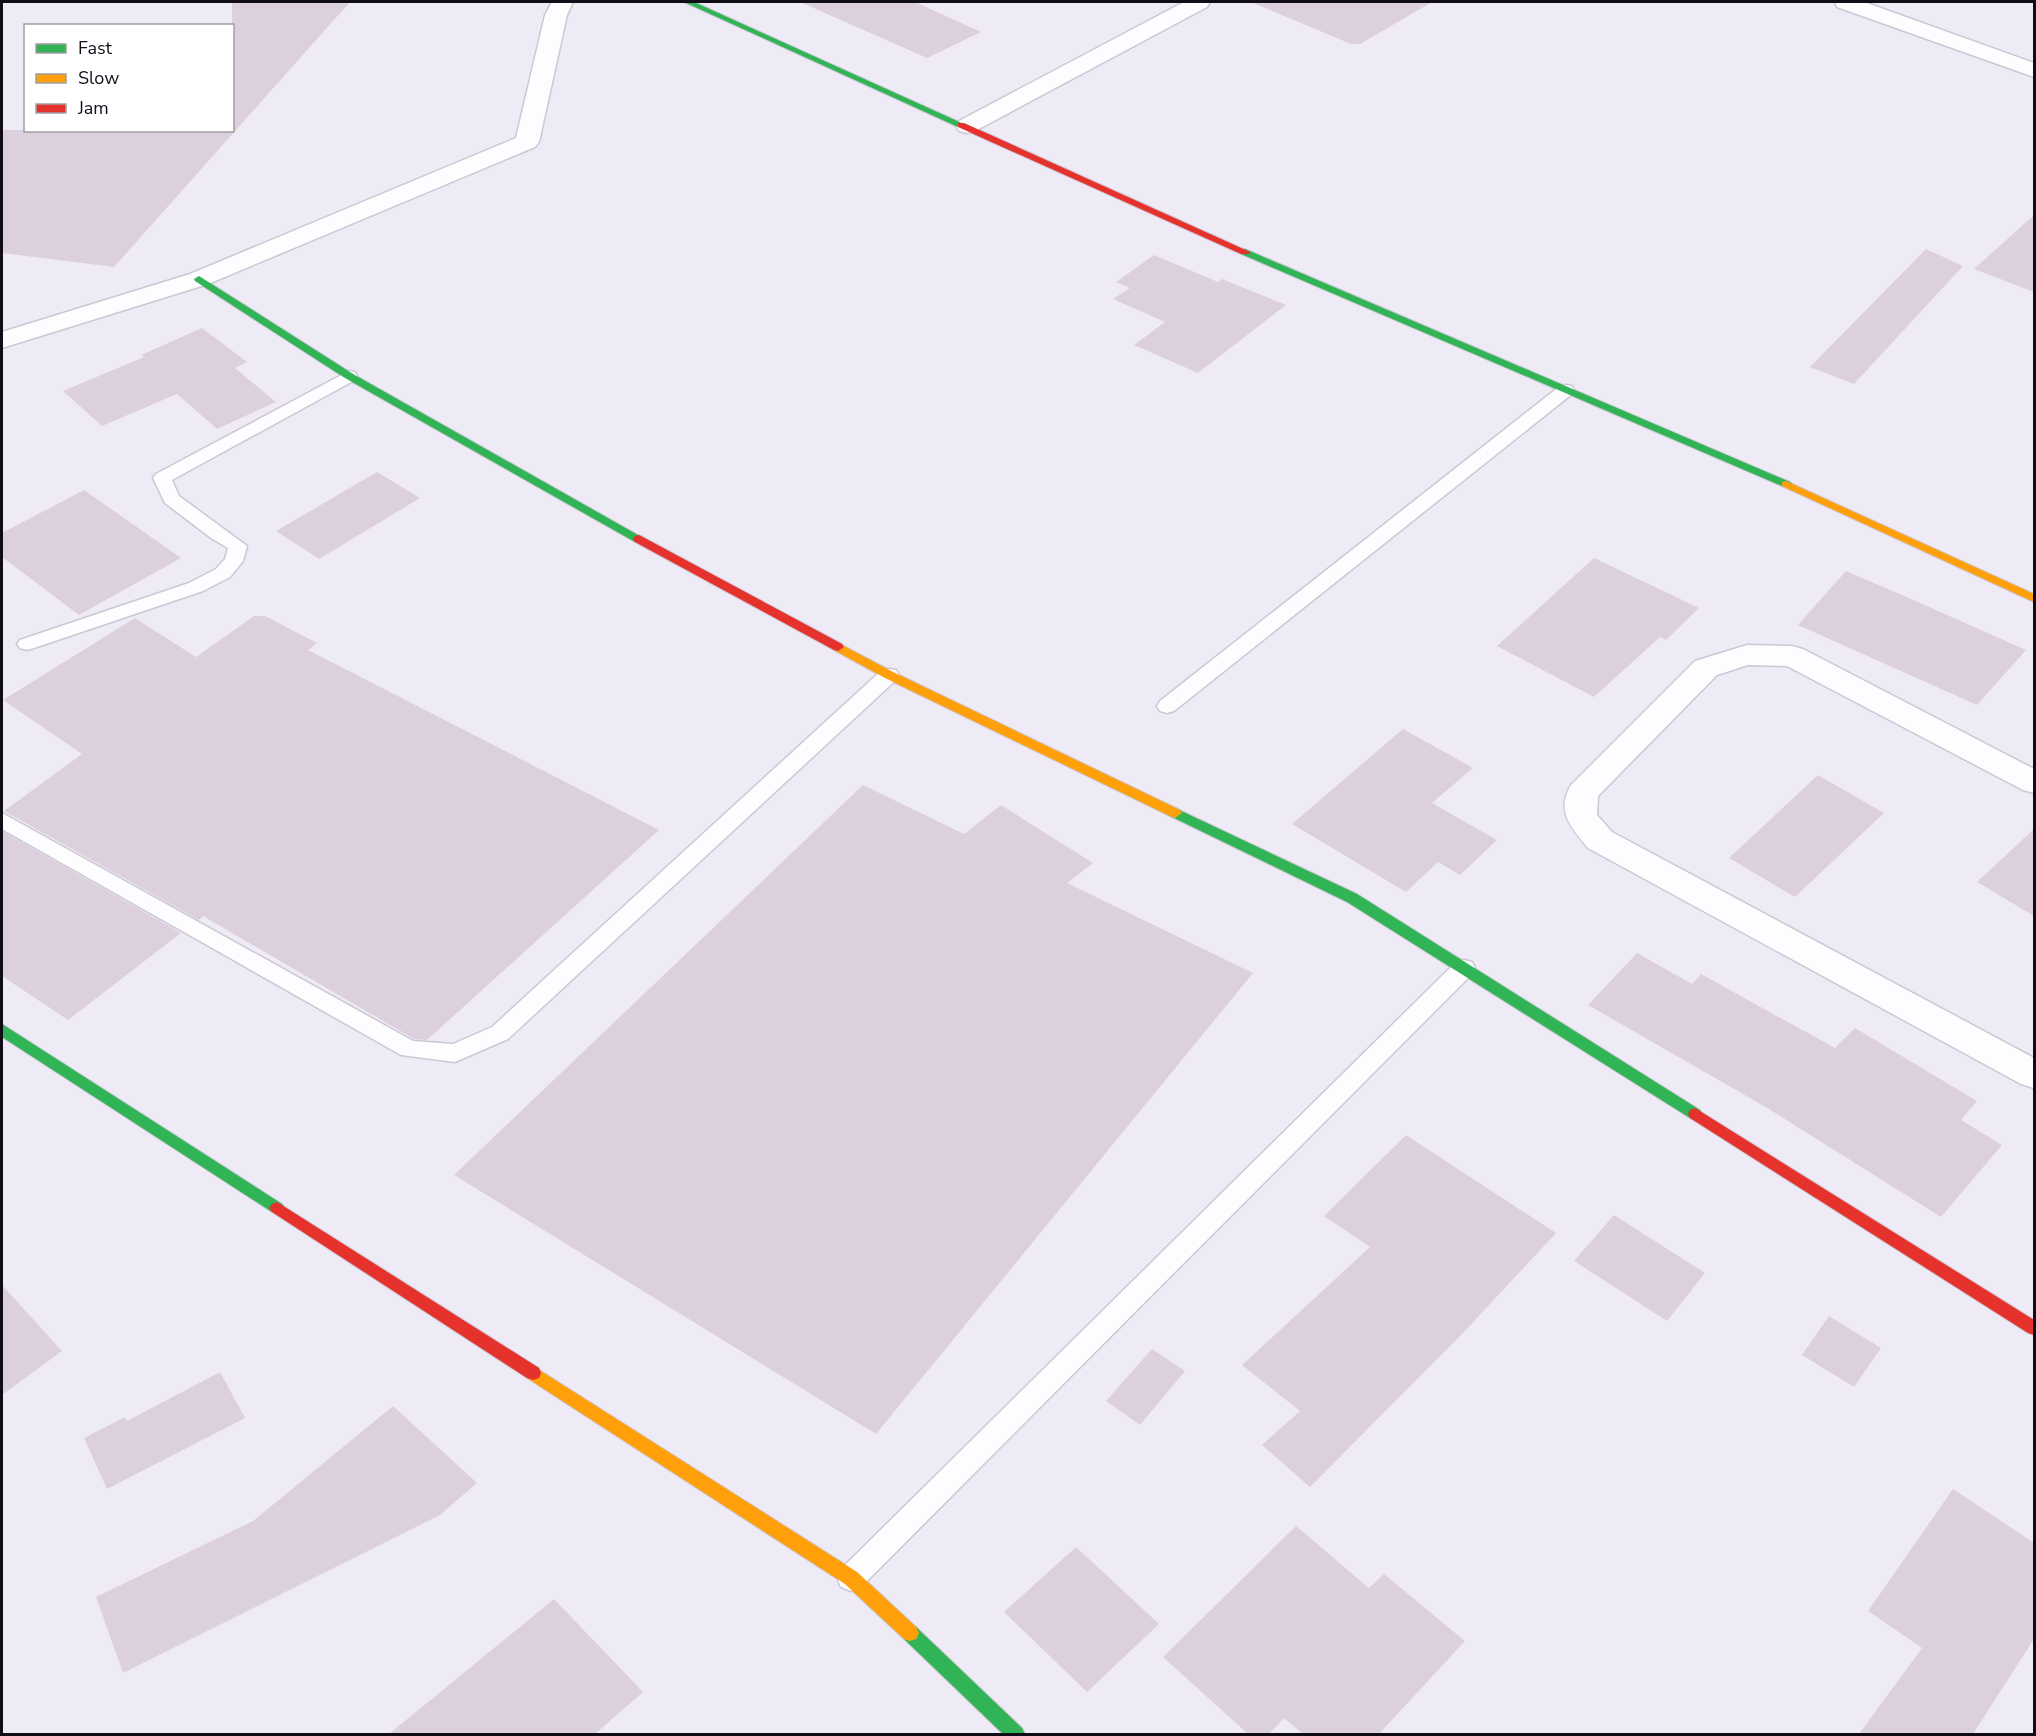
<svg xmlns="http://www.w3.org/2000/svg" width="2036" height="1736" font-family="'Nunito Sans',sans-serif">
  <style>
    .building { fill: #dcd0de }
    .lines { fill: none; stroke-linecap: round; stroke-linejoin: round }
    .lane-casing { stroke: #ccc8d2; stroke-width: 3 }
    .street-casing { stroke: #ccc8d2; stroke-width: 3 }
    .fast-casing { stroke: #ccc8d2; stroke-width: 2 }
    .slow-casing { stroke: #ccc8d2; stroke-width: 2 }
    .jam-casing { stroke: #ccc8d2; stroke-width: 2 }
    .lane { fill: #fdfcfe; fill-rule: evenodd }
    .street { fill: #fdfcfe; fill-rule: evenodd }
    .fast { fill: #30b455; fill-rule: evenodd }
    .slow { fill: #ff9f0a; fill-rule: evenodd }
    .jam { fill: #e5322d; fill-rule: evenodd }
  </style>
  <rect width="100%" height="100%" fill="#efebf6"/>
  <!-- building -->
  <path class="building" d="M232,2h118l-236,265 -112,-14v-123h230z
    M800,2h115l66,30 -54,26z
    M1251,2h181l-72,42h-9z
    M2034,215v77l-60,-23z
    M1926,249l37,17 -109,118 -44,-17z
    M1154,255l64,27 4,-3 64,26 -88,68 -64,-28 31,-23 -52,-23 17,-11 -14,-6z
    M202,328l45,34 -12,6 41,34 -59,27 -40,-35 -75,32 -39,-35 81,-34 -3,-2z
    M377,472l43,26 -101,61 -43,-28z
    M84,490l97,68 -102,57 -77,-58v-24z
    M1594,558l105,50 -33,32 -6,-3 -66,60 -97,-51z
    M1846,571l63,27 117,52 -49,55 -179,-80z
    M254,616h11l52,27 -9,7 351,180 -232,210 -13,-1 -211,-123 -4,4 -195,-109 78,-57 -79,-54 132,-82 61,39z
    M1403,729l70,39 -41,35 65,37 -37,35 -22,-13 -32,30 -114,-68z
    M1818,775l66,38 -89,84 -66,-39z
    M863,785l101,49 37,-29 92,58 -26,20 186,90 -377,461 -422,-259z
    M2034,829v87l-57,-34z
    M2,831l179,102 -113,87 -66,-44z
    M1637,953l55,31 9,-10 134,74 20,-20 122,73 -16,19 41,25 -61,72 -172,-108 -181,-104z
    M1406,1135l150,98 -94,101 -152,153 -48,-42 38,-34 -58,-46 128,-118 -46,-31z
    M1614,1215l91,58 -38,48 -93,-60z
    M2,1285l60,66 -60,44z
    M1829,1316l52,32 -27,39 -52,-32z
    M1152,1349l33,22 -45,54 -34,-24z
    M220,1372l25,46 -138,71 -23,-51 41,-21 2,4z
    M393,1406l84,77 -37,32 -317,158 -27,-76 157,-76z
    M1953,1489l81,54v96l-61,95h-114l63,-86 -54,-37z
    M1296,1526l73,62 15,-14 81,67 -86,93h-76l-19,-16 -15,16h-21l-85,-77z
    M1076,1547l83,77 -72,68 -83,-80z
    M554,1599l89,93 -48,42h-206z"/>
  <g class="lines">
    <!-- lane casing -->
    <g class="lane-casing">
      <path id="lane" d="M349,371l6,1 2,4 -2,4 -183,100 7,16 68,50 -4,15 -13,16 -27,14 -169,57 -7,2 -7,-2 -3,-4 3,-4 169,-57 27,-14 9,-10 3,-11 -17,-10 -46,-35 -12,-25 3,-4z
        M1566,385l6,1 2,4 -2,4 -398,317 -7,2 -7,-2 -3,-5 3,-5 400,-315z
        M889,669l7,1 3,5 -3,5 -388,359 -53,23 -54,-7 -399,-226v-16l411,228 40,3 39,-17 390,-357z
        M1464,960l8,2 3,6 -3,6 -611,613 -10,4 -10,-4 -4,-9 4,-9 615,-607z"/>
    </g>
    <!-- street casing -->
    <g class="street-casing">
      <path id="street" d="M552,2h21l-6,13 -28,127 -4,5 -327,137 -206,64v-16l188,-58 326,-136 29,-123z
        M1184,2h26l-3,5 -232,124 -8,2 -8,-2 -3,-5 3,-5z
        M1835,2h29l170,61v14l-197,-70z
        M1747,645l45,1 11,3 231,120v24l-11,-3 -236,-124 -39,-1 -31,10 -119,121 -1,19 15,17 422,226v30l-13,-4 -433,-236c-16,-20 -33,-36 -17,-63l124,-124z"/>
    </g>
    <!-- fast casing -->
    <g class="fast-casing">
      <path id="fast" d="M684,2h10l272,123 -8,2z
        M1245,249l545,233 2,2 -6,3 -4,-1 -541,-232v-4z
        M199,276l154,98 292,165 -2,3h-8l-290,-164 -150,-97 -1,-2z
        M1175,808l182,86 343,216 2,4 -2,4 -5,2 -5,-2 -343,-216 -177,-86 -2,-3z
        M2,1024l280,180 3,4 -3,4 -5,2 -5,-2 -270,-175z
        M910,1625l6,2 106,101 3,6h-22l-99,-95 -3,-6 3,-6z"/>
    </g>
    <!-- slow casing -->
    <g class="slow-casing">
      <path id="slow" d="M1786,481l248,113v8l-252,-116v-4z
        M838,643l55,29 287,138 2,3 -7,5 -5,-2 -285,-138 -51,-28 -2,-3 2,-3z
        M533,1366l324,206 59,55 3,6 -3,6 -6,2 -6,-2 -59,-55 -318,-206 -2,-5 2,-5z"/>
    </g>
    <!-- jam casing -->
    <g class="jam-casing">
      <path id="jam" d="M958,123h6l286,129 -1,2h-8l-283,-127z
        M639,535l203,109 2,3 -6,4 -4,-1 -199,-108 -2,-3 2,-3z
        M1695,1108l339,212v15l-6,-2 -338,-215 -2,-4 2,-4z
        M277,1202l262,166 2,5 -2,5 -6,2 -6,-2 -255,-166 -3,-4 3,-4z"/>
    </g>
    <!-- lane -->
    <use href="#lane" class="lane"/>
    <!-- street -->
    <use href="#street" class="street"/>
    <!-- fast -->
    <use href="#fast" class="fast"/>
    <!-- slow -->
    <use href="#slow" class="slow"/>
    <!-- jam -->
    <use href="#jam" class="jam"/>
  </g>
  <!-- border -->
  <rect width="2036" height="1736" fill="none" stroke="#110d18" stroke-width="6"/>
  <!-- legend -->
  <rect x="24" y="24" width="210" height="108" fill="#ffffff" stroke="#a09ea3" stroke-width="1.5"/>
  <rect x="36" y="44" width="30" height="9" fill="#30b455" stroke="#a09ea3" stroke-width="1.5"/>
  <text x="78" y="54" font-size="18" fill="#110d18">Fast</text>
  <rect x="36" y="74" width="30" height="9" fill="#ff9f0a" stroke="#a09ea3" stroke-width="1.5"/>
  <text x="78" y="84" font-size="18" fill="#110d18">Slow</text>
  <rect x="36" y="104" width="30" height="9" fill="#e5322d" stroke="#a09ea3" stroke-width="1.5"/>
  <text x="78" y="114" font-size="18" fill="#110d18">Jam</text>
</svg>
